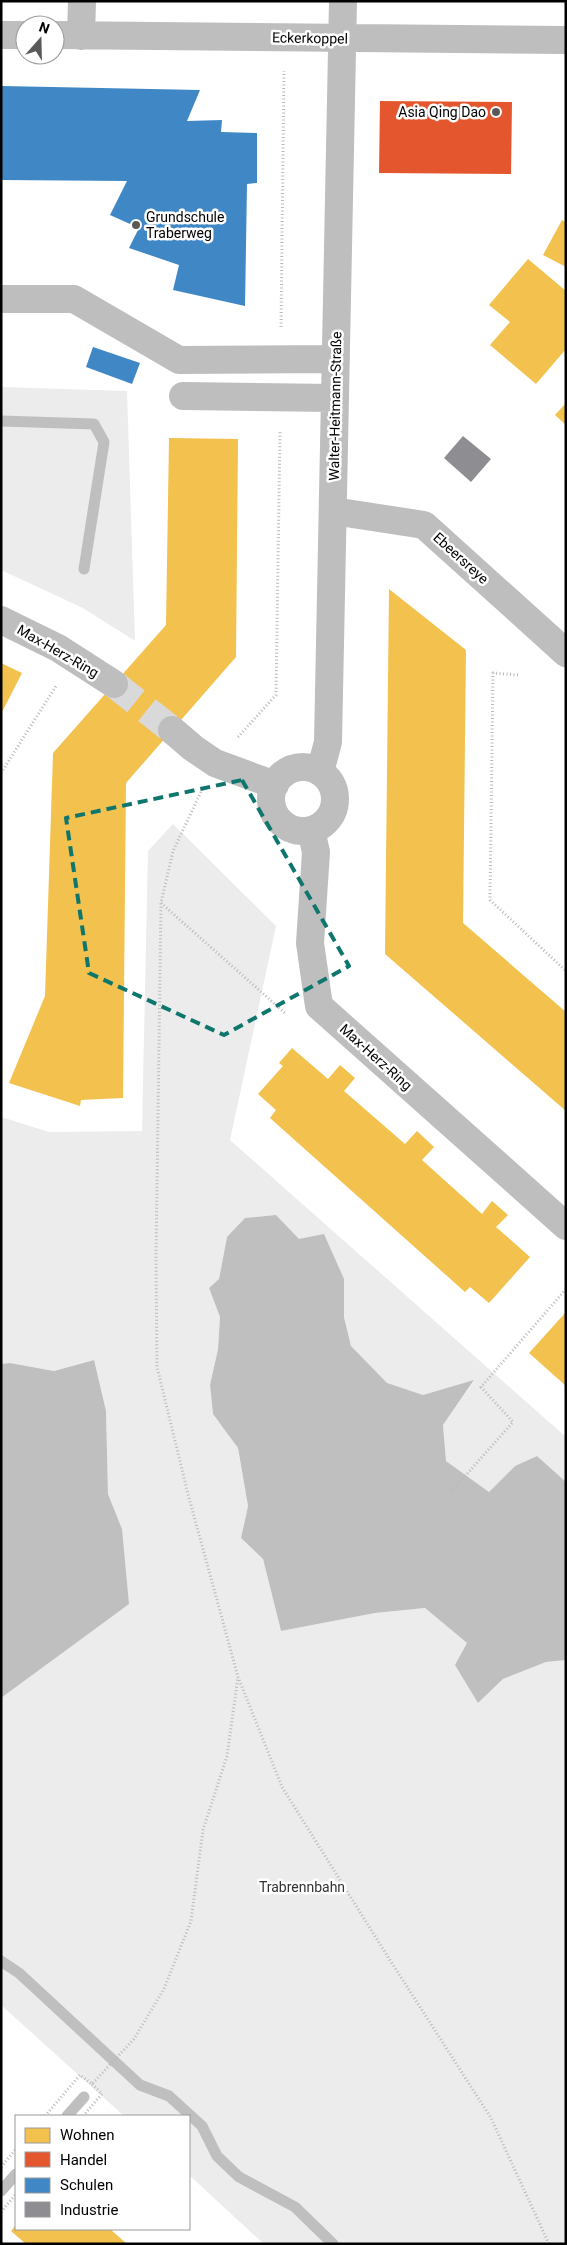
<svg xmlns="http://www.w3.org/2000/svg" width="567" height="2245" font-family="Roboto,sans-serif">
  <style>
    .green { fill: #ececec }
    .water { fill: #bfbfbf }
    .homes { fill: #f2c14e }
    .shops { fill: #e4572e }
    .schools { fill: #3f88c5 }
    .industry { fill: #8d8d92 }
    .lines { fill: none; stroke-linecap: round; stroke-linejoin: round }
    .stream { stroke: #bfbfbf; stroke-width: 11 }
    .minor-tunnel { stroke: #d9d9d9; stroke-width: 28; stroke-dasharray: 28 14; stroke-linecap: butt }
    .path { stroke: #b9b9b9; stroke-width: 3; stroke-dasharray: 1 2.5; stroke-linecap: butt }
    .minor { stroke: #bebebe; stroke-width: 28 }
    .marked { fill: none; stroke: #0f766e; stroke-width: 4; stroke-dasharray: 10 6; stroke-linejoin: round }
    .poi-dot { fill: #595959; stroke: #fff; stroke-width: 2 }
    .labels { text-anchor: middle; stroke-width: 5; stroke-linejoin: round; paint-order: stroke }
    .street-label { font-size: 14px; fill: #000; stroke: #fff }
    .poi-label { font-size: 14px; fill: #000; stroke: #fff; text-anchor: end }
    .park-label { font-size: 14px; fill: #333; stroke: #fff }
  </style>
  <rect width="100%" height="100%" fill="#fff"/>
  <!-- green -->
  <path class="green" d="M1,387l126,4 8,250 -52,-33 -82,-38z
    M173,824l103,102 -46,214 336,297v45l-29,-26 -22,10 -26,26 -43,-31 -3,-36 31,-44 -51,14 -36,-11 -36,-38 -7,-29v-38l-45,-40 -72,-2 -8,42 -10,9 11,29 -2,32 -8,36 3,29 25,34 10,58 -7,32 22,21 18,72 94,-18 50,-5 42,35 11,60 25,-24 43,-17 20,-2v584h-302l-75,-69v-59h-65l-123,-111v-307l49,-36 72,-133 -14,-35 -2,-83 -13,-51 -39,11 -44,-8 -9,1v-247l48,15 93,-1 6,-280z"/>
  <!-- water -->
  <path class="water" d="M276,1215l23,24 25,-5 20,45v38l7,29 36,37 36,12 51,-15 -31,45 3,36 43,31 26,-26 22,-10 29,26v178l-20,2 -43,17 -25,24 -23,-38 12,-22 -42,-35 -50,5 -94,18 -18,-72 -22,-21 7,-32 -10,-58 -25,-34 -3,-29 8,-36 2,-32 -11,-29 10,-9 8,-42 18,-19z
    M94,1360l12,51 2,83 14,35 7,75 -128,94v-334l9,-1 44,8z"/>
  <!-- homes -->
  <path class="homes" d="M562,220l4,2v45l-23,-12z
    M528,259l38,32v58l-30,35 -46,-39 20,-23 -21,-17z
    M566,403v22l-11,-10z
    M169,438l69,1 -2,218 -110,126 -3,315 -42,2 -1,6 -71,-23 36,-87 8,-243 113,-128z
    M389,589l77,61 -3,273 103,89v99l-181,-157z
    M1,663l21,10 -21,41z
    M292,1048l36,31 12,-14 15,13 -11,13 61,53 12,-13 17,16 -12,13 60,54 10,-13 16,14 -12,12 34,30 -41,46 -19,-16 -5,5 -195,-174 6,-8 -18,-16 25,-28 -4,-3z
    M566,1312v74l-37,-33z
    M16,2225v4h94l17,15h-101l-15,-13z"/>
  <!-- shops -->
  <path class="shops" d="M380,101l132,1 -1,72 -132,-1z"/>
  <!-- schools -->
  <path class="schools" d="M2,86l198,4 -13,31 35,-1 -1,12 36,1v50l-10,1 -2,122 -72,-16 6,-25 -50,-17 10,-20 -29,-13 17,-34 -126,-1z
    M93,347l47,16 -8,21 -46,-17z"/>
  <!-- industry -->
  <path class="industry" d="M463,436l28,23 -20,23 -27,-24z"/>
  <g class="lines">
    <!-- stream -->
    <path class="stream" d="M1,421l93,3 10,18 -20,127
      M1,1961l18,12 121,112 29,11 33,30 15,30 22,21 56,30 38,37
      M67,2116l17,-19
      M1,2191l15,-17"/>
    <!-- minor-tunnel -->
    <path class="minor-tunnel" d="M114,684l58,46"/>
    <!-- path -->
    <path class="path" d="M281,327l3,-256
      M518,675l-25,-2 -3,227 76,71
      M238,737l38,-42 4,-264
      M1,773l55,-87
      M201,792l-28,59 -12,52 -5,355 1,109 31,127 50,183 44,110 106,170 103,161 58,126
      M161,903l125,111
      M451,1492l62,-70 -32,-35 85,-98
      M45,2116l35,-41 12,9 42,-45 30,-50 27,-68 12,-91 24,-74 11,-79
      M83,2116l19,-22 -10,-10
      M1,2167l15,-18
      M1,2212l15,-18"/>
    <!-- minor -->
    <path class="minor" d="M1,35h24
      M55,35l511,5
      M81,36l1,-35
      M1,299h73l105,61 157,-1
      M183,396l151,2
      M333,511l91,14 142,128
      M1,620l57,28 56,36
      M172,730l21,18 22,15 60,22
      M271 799a32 32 0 1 1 64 0a32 32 0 1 1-64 0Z
      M320,772l8,-30 15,-741
      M311,830l5,22 -6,91 9,63 247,220"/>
  </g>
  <!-- marked area -->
  <path class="marked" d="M242,780l107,186 -125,69 -135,-62 -23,-155z"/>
  <!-- markers -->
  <g class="poi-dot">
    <circle cx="496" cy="112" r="5"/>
    <circle cx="136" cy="225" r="5"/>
  </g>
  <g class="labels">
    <!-- street labels -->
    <g class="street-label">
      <text transform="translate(310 38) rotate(1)" y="5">Eckerkoppel</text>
      <text transform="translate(335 406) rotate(-89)" y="5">Walter-Heitmann-Straße</text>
      <text transform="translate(461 558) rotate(42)" y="5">Ebeersreye</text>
      <text transform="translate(58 651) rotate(30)" y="5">Max-Herz-Ring</text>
      <text transform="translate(376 1057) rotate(42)" y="5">Max-Herz-Ring</text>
    </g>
    <!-- poi labels -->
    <g class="poi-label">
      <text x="486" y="117">Asia Qing Dao</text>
      <text x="146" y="222" text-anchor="start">Grundschule<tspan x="146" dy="16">Traberweg</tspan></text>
    </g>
    <!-- park labels -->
    <g class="park-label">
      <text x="302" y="1892">Trabrennbahn</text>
    </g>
  </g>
  <!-- border -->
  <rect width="567" height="2245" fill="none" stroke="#000000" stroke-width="5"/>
  <!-- legend -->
  <rect x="15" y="2115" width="175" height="115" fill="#ffffff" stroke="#999999"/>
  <rect x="25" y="2128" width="25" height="15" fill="#f2c14e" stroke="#999999"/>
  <text x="60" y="2140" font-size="15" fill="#000000">Wohnen</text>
  <rect x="25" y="2152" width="25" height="15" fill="#e4572e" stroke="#999999"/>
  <text x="60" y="2165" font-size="15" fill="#000000">Handel</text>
  <rect x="25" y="2178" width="25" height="15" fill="#3f88c5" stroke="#999999"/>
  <text x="60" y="2190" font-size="15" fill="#000000">Schulen</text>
  <rect x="25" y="2202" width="25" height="15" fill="#8d8d92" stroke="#999999"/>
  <text x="60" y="2215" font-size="15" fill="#000000">Industrie</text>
  <!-- north arrow -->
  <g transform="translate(40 40) rotate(20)"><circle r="24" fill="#ffffff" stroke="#999999"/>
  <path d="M0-4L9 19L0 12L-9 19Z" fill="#595959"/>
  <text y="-8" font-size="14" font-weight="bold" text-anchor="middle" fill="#000000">N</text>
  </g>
</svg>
